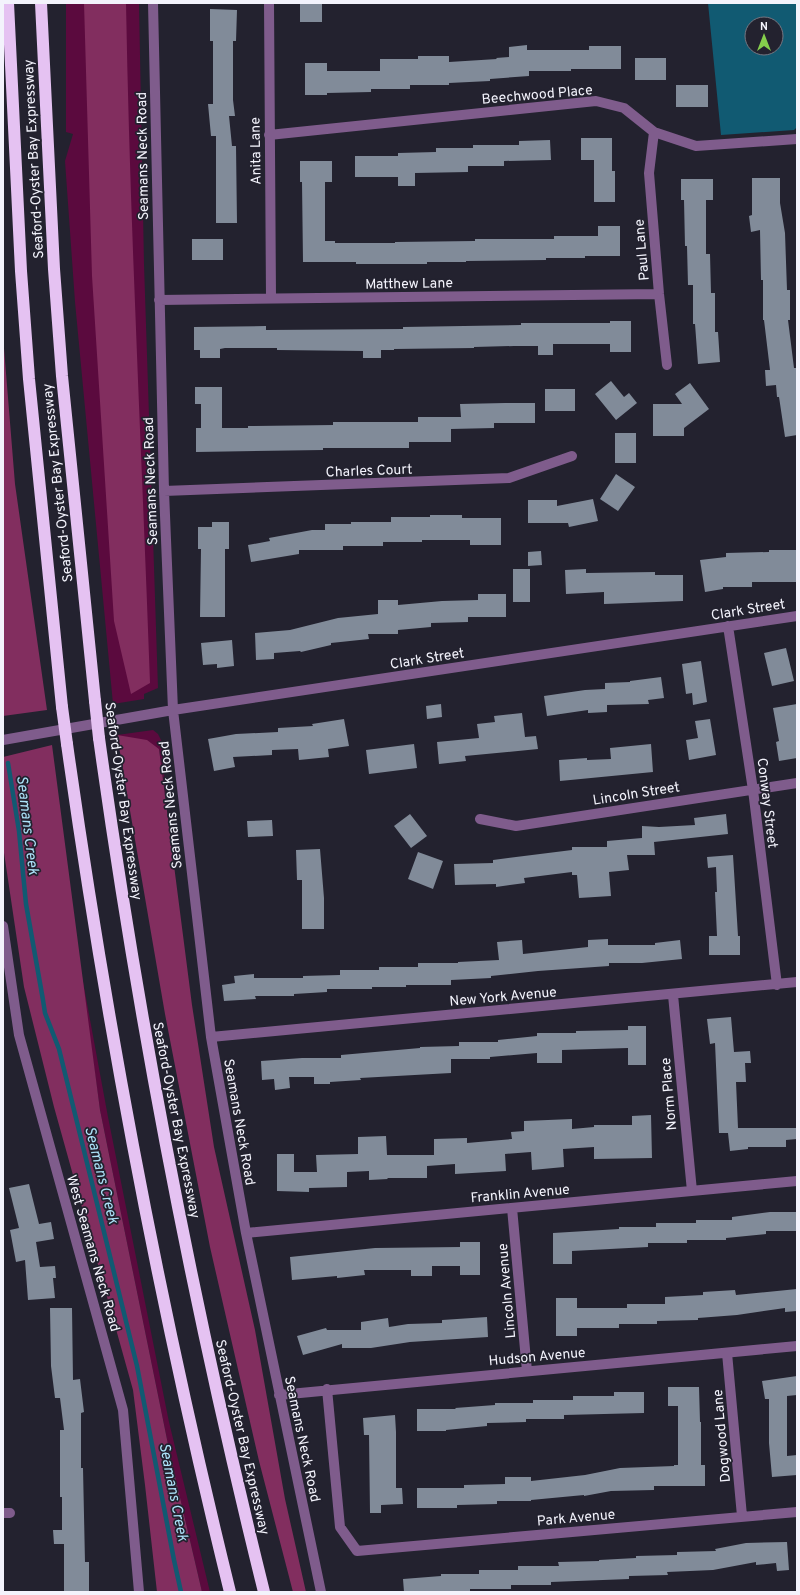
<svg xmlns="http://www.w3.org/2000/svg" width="800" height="1595" font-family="Overpass,sans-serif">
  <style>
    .green { fill: #5b0a3e }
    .forest { fill: #822e5f }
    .water { fill: #115a72; fill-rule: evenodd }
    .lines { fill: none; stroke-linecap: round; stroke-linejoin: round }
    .stream { stroke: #115a72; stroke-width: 4.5 }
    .building { fill: #818b99 }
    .minor { stroke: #7f5c8c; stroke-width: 10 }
    .highway { stroke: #e5c2f2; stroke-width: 12 }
    .highway-bridge { stroke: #e5c2f2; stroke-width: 12 }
    .labels { text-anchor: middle; stroke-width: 3.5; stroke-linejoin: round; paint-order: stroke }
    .street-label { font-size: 14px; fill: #f3f3fc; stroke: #23222f }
    .water-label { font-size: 15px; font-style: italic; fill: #ace2f8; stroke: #23222f }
  </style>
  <rect width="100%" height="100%" fill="#23222f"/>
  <!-- green -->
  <path class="green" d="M66,3h73l5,261 14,424 -14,6v5l-31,5 -38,-402 -10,-141 8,-27 -7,-2z
    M153,730l5,4 4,8 4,59 -7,-52 -42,-14z
    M79,960l29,157 61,305 41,170h-8l-31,-133 -71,-349z"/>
  <!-- forest -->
  <path class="forest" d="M84,3h42c4,227 16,454 24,680l-19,11 -17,-73 -22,-345z
    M3,336l12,148 32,226 -44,6z
    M117,735l30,5 12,9 33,256 22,142 41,183 30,169 21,93h-13l-34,-131 -49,-214 -45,-233z
    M52,745l48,365 71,349 31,133h-45l-12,-107 -12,-95 -79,-283 -30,-120 -21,-141v-89z"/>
  <!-- water -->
  <path class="water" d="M708,3h89v124l-3,3 -73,5zM752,24h24v24h-24z"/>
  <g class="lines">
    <!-- stream -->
    <path class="stream" d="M8,763l11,68 7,73 17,96 2,13 14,36 78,317 37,194 7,32"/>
  </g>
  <!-- building -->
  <path class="building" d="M300,3h22v19h-22z
    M210,9l27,1 -1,31h-3v59l2,16h-6l3,30h4l1,77h-21v-87h-5l-3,-32h5v-63h-3z
    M527,45v5h62v-4h32v23h-50v2h-42v5l-39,3v2l-41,2v2h-39v4h-39v3l-44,1v2h-22v-32h22v8h53v-12h38v-3h31v6l48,-3 -1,-1 13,-1v-10z
    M635,58h31v22h-31z
    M676,85h32v22h-32z
    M581,138h31v33h3v31h-21v-42h-13z
    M550,140l1,20 -47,1v5h-36v6l-53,1v13h-17v-9h-43v-21h43v-3l38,-1v-4h37v-3h46v-4z
    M300,161h32v21h-7v59h10v2h60v-1l80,-1v-2h79v-3h44v-10h22v30h-35v2h-39v2l-80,1v1h-39v2h-71v-2h-53l-1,-80h-2z
    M752,178h28v25l5,30 2,57h3v30h-2l6,48h3v67l-12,2 -6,-40h-2l-1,-12 -10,1 -1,-16h5l-6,-50h-1v-40h-2l-1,-50 -9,2 -2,-16 3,-1z
    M681,179h32v21h-7v54h4l1,39h4v39h3l2,30 -22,2 -3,-40h-2v-39h-5l-1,-39h-2l-1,-46h-3z
    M192,239h31v21h-31z
    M610,321h21v31h-21v-8h-57v11h-15v-9h-24l-40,1v1l-80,1v1h-13v8h-18v-7l-86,-1v-2h-52l-5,1v9h-20v-8h-6v-23l72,-1v4l137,-1v-2l118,-2v-2h89z
    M611,381l13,16 5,-4 8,10 -21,17 -21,-26z
    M690,383l19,26 -25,19v8h-31v-32h29l-7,-10z
    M195,387h27v41h26v-2l85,-1v-3h85v-5h43l-1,-13 45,-1h30v20h-41v5l-43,1v13h-42v6h-86v2l-127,2v-24h5v-24h-6z
    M545,389h30v22h-30z
    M615,433h21v30h-21z
    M616,474l19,13 -17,24 -18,-12z
    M593,499l5,22 -29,6 -1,-4h-40v-23h29v6z
    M430,515h32v3h39v27h-31v-5h-48v2h-39v4h-40v4h-44v4l-48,8 -3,-17 22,-4 -1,-3 43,-8h13v-6h26v-2h40v-5h39z
    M212,522h17v27h-4v68h-25l1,-68h-3v-22h14z
    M769,550h28v32h-45v5h-29v2l-18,3 -5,-32 26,-3v-4l43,-1z
    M541,551l1,14 -14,1v-14z
    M513,569h17v33h-17z
    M586,569v4l69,-1v3h28v26l-79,3v-12l-38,2 -1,-24z
    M478,594h28v23h-38v5l-37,1v4l-33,3v4h-30l1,5 -38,4v2l-30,7 -1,-1 -26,2v6l-18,1 -1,-27 35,-3 48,-12 40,-4v-14h20v5l44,-4 36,-1z
    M232,640l2,26 -17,2v-4l-14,1 -2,-22z
    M786,648l8,33 -22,5 -8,-33z
    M701,661l6,41 -14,3 -1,-12 -6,1 -4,-30z
    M661,677l3,21 -16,2 1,4 -42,1v7l-19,1v-3l-41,6 -3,-20 41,-6 20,-1v-6l25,-1v-1z
    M441,704l1,13 -15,2 -1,-13z
    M797,704v54l-18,3 -3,-19 3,-1 -6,-33z
    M522,713l3,24 11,-1 2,13 -73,7 1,5 -27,3 -2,-22 42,-4 -2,-14 18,-2 -1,-6z
    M344,719l5,27 -21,3 1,8 -30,3 -1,-11 -26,1v5l-39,2 2,10 -21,4 -6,-32 28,-5 42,-2v-4l35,-2 -1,-2z
    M710,719l6,36 -27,5 -3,-20 12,-2 -3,-17z
    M414,744l3,24 -48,6 -3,-24z
    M651,744l2,28 -93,9 -1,-21 28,-2v2l24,-1 -1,-11z
    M410,814l17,22 -16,12 -17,-22z
    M726,814l2,20 -74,8 1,13h-28l2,15 -20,2 2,24 -32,2 -2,-23h-5v-3l-48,6 1,5 -29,4v-3l-41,1 -1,-21 39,-1v-3l79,-10v-3h35v-6l35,-3v-12l17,1 36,-2 -1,-7z
    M272,820l1,16 -25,1 -1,-16z
    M320,849l4,49v31h-22v-49h-5l-1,-30z
    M418,852l25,9 -10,28 -25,-10z
    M733,855l5,81h2v19h-31v-19h8l-2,-44h2l-1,-25 -8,1 -1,-11z
    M608,939v6h47v-2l25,-3 2,19 -40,4h-33v3l-71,5 -47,5v2l-40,2v5h-45v2h-34v2h-45v3l-33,2v2h-39l1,3 -32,2 -2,-16 13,-2 -1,-7 20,-2v4h49v-2l37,-1v-5h39v-3h39v-4h40v-1l41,-2 -2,-18 25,-2 1,14 65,-7v-7z
    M731,1017l3,35 16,-1 1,12h-6l1,19h-10l2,46h59v11l-11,1v7h-38v2l-18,2 -2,-18h-9l-4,-90 -5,1 -3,-25z
    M628,1026h18v39h-18v-17l-66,2v13h-25v-10l-47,4v2h-39v14l-91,5 1,2 -31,2v2h-16v-7h-25l1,11 -15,2 -1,-11 -12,1 -1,-19 41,-3h39v-3l79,-7v-1l39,-1v-4h39v-2l39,-4v-3h39v-2l52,-1z
    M651,1115l1,43 -58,1v-12l-31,2 1,18 -32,3 -1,-18 -26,2 1,17 -51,3v-10l-28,2v12h-40l1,1 -19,1v-9l-22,1v15l-38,1v4l-32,-1v-37h17v18h23l-1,-17 42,-1v-17l28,-1 1,19h47v-16l33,-1v5l45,-4 -1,-7 13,-1v-10l48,-2v10l22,-2v-2h38v-9z
    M29,1184l10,40 12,-2 3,17 -18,3 4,25 15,-1 1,12h-3l2,20 -27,2 -3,-40 -9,2 -6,-32 9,-2 -10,-40z
    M770,1212h27v19h-31v3l-40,4v2h-39v3h-39v4l-76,4v13h-19v-31l66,-4v-2h37v-4h40v-3h36v-3z
    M460,1242h20v33h-20v-9h-28v10h-21v-6h-47l1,5 -28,3v-2l-45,4 -2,-23 85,-9 85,-1z
    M797,1289v22l-12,1v-4l-48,7 -39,3v2l-41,1v3h-38v4h-42v8h-21v-38h21v10h50v-4h38v-7l38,-2v-3l32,-2 1,5z
    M50,1308h22l1,72 7,-1 4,33 -3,1v55h2l2,94h4v30h-25v-48h-10l-1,-14h9v-33h-2v-67h4l-4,-32h-5l-4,-32z
    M487,1317l1,20 -78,5 -39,6h-29v-4l-39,11 -6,-19 29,-8 1,2h34v-8l27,-4 1,9 19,-3 34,-1v-3z
    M797,1376v19l-10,1v60l10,-1v20l-25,2 -3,-34v-44h-4l-3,-18z
    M668,1387h31l1,35h1v43h4v21h-51v4l-43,1 -27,5v-1l-53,5v1h-34v3l-40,1v3h-40v-20h47v-3l41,-1v-7h26v4l54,-6 35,-7 54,-2v-1h4v-59h-10z
    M614,1392h30v21l-80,2v4h-38v3l-39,1v3l-41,4v1h-29v-22h39l-1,-1 40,-3v-2h38v-3h40v-4h41z
    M395,1415l1,17v56h6l1,16 -22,1v8h-11l-1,-78h-5l-1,-17z
    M787,1542l2,28 -12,1 -1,-8 -20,2v-3l-43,8 -46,2 1,3 -39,1v3l-78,3v3h-40v4h-41v3h-66l-1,-13 38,-3v-2h38v-4h39v-4h41l-1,-4 41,-1v-1l37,-2v-2l41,-1v-3l39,-1 -1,-2 31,-6z"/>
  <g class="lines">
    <!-- minor -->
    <path class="minor" d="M153,3l11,488 9,219 38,327 35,196 75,359
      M269,3l2,295
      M654,132l-5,41 10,121 8,71
      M269,135l327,-34 28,7 30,24 42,14 101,-7
      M159,300l500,-6
      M164,491l345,-13 63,-22
      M728,626l25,164 24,195
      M3,740l170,-30 624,-94
      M480,819l36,7 281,-43
      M3,926l16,109 104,375 16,182
      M673,995l19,196
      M211,1037l586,-55
      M512,1208l15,163
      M246,1233l551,-52
      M727,1353l15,163
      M327,1389l13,138 17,24 440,-39
      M279,1395l518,-49
      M3,1513h7"/>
    <!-- highway -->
    <path class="highway" d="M8,3l13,268 8,108 33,328
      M41,3l13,266 8,107 33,325
      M99,738c40,288 95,572 165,854
      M67,744c40,285 94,568 163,848"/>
    <!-- highway-bridge -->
    <path class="highway-bridge" d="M95,701l4,37
      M62,707l5,37"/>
  </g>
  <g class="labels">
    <!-- street labels -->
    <g class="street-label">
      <text transform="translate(537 94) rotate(-5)" y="5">Beechwood Place</text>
      <text transform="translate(255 151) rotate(-91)" y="5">Anita Lane</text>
      <text transform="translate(142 156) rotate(-91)" y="5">Seamans Neck Road</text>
      <text transform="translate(33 159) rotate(-93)" y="5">Seaford-Oyster Bay Expressway</text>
      <text transform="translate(641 250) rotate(-95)" y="5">Paul Lane</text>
      <text transform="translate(409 283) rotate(-1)" y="5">Matthew Lane</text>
      <text transform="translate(369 470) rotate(-2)" y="5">Charles Court</text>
      <text transform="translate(150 481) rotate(-92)" y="5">Seamans Neck Road</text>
      <text transform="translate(57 483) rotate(-96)" y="5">Seaford-Oyster Bay Expressway</text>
      <text transform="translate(748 609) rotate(-9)" y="5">Clark Street</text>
      <text transform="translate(427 658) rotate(-9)" y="5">Clark Street</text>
      <text transform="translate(636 793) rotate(-9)" y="5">Lincoln Street</text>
      <text transform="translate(124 801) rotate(82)" y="5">Seaford-Oyster Bay Expressway</text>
      <text transform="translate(768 803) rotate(83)" y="5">Conway Street</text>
      <text transform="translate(170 805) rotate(-96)" y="5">Seamans Neck Road</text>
      <text transform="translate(503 996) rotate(-5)" y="5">New York Avenue</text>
      <text transform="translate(668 1094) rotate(-95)" y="5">Norm Place</text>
      <text transform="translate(177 1120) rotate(79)" y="5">Seaford-Oyster Bay Expressway</text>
      <text transform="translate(240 1122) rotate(80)" y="5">Seamans Neck Road</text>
      <text transform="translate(520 1193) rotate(-5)" y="5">Franklin Avenue</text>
      <text transform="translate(94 1253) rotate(74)" y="5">West Seamans Neck Road</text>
      <text transform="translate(506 1291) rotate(-95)" y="5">Lincoln Avenue</text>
      <text transform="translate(537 1356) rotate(-5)" y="5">Hudson Avenue</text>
      <text transform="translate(721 1436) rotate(-95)" y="5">Dogwood Lane</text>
      <text transform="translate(243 1437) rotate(77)" y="5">Seaford-Oyster Bay Expressway</text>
      <text transform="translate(303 1439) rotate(78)" y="5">Seamans Neck Road</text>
      <text transform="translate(576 1517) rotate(-5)" y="5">Park Avenue</text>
    </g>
    <!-- water labels -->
    <g class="water-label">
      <text transform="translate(28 825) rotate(83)" y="5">Seamans Creek</text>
      <text transform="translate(102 1175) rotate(76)" y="5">Seamans Creek</text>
      <text transform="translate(174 1492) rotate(79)" y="5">Seamans Creek</text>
    </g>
  </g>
  <!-- border -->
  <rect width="800" height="1595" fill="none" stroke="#f3f3fc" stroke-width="8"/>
  <!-- north arrow -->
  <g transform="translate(764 36)"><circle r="19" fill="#23222f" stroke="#767681"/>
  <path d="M0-3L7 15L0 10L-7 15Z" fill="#85cf4c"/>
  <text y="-6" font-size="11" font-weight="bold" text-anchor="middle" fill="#f3f3fc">N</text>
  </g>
</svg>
